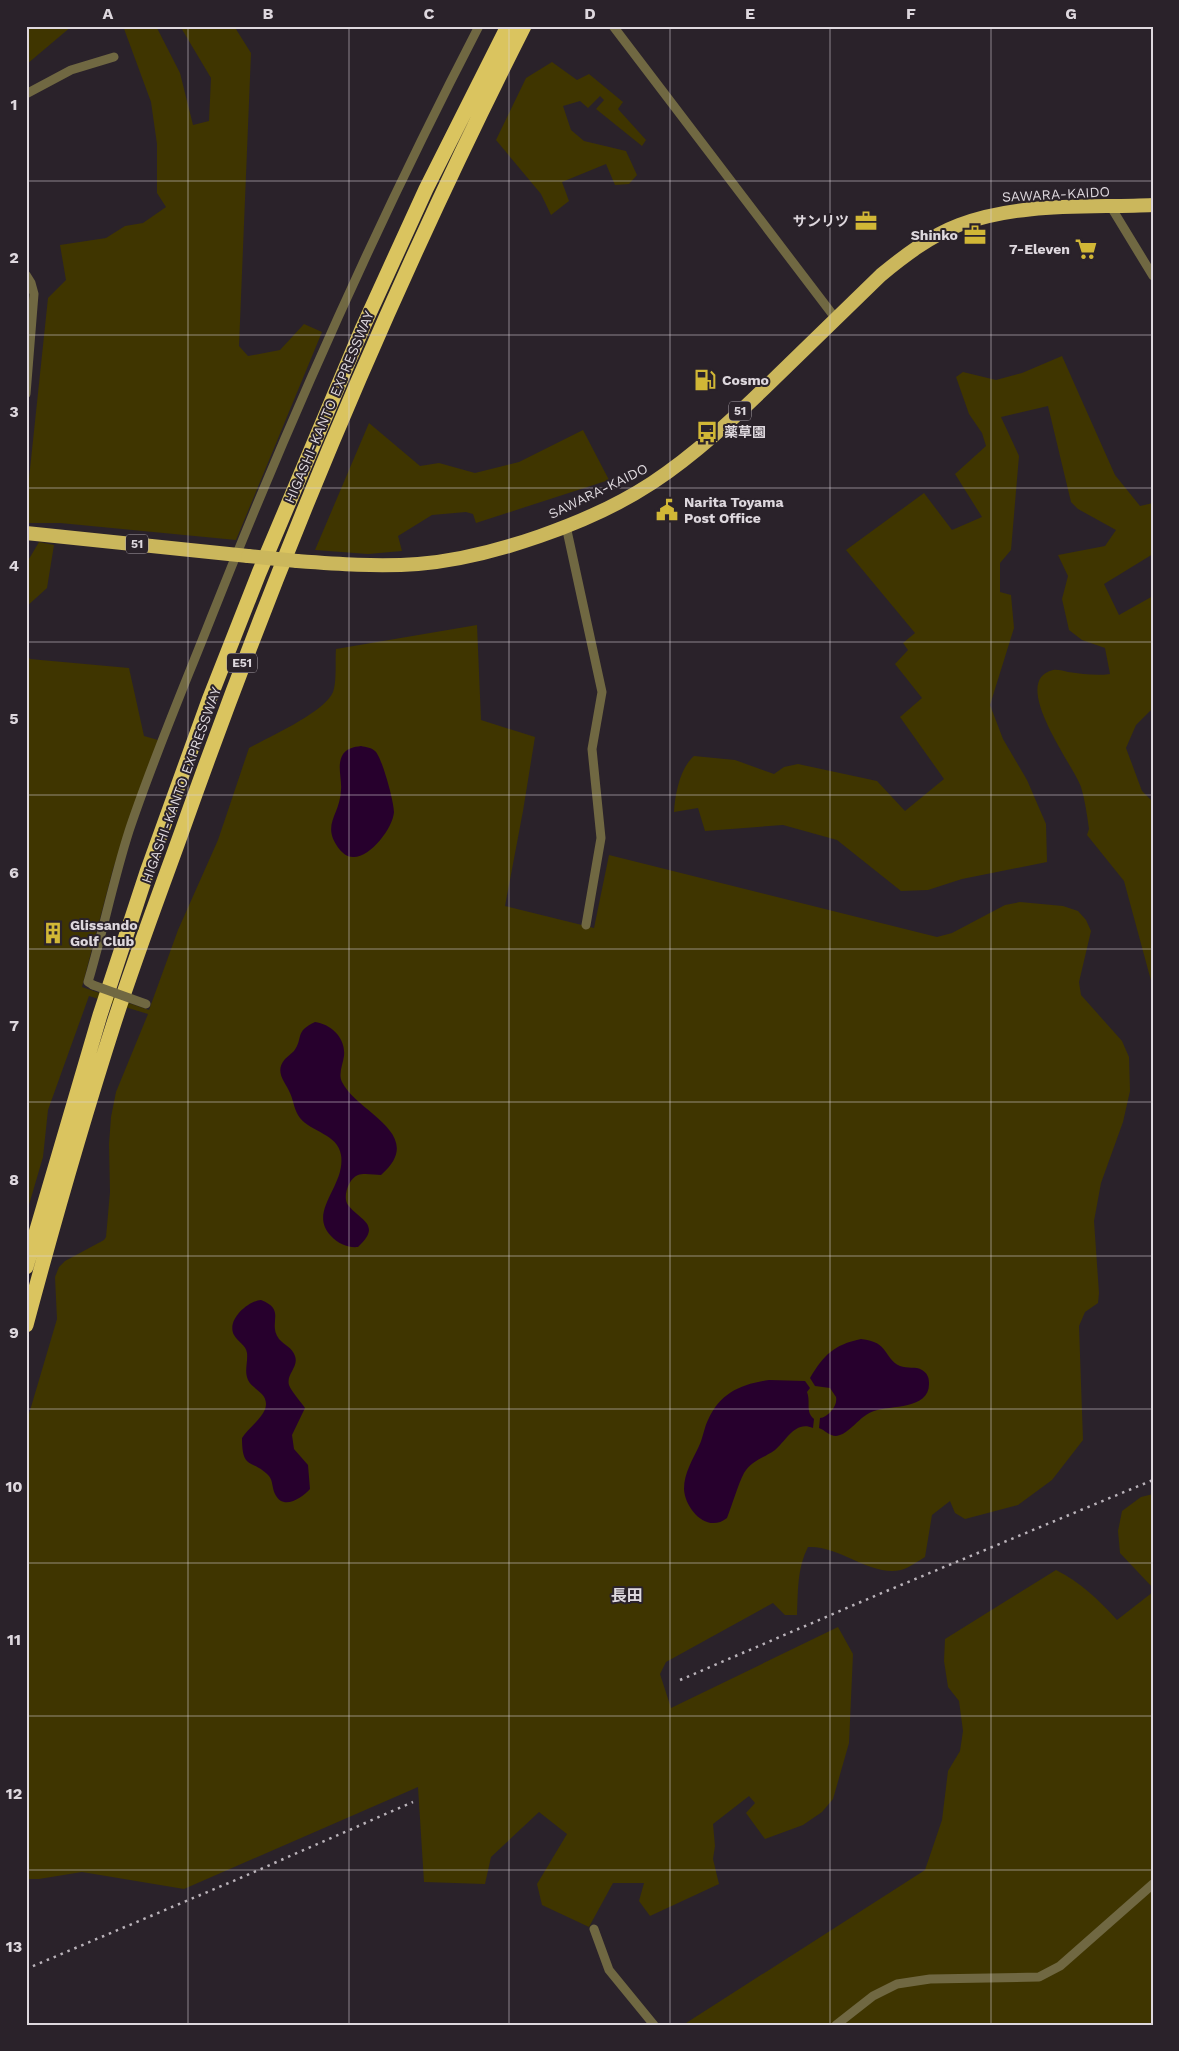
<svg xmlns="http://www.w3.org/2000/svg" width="1179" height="2051" font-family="'Work Sans','Noto Sans JP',sans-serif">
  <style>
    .green { fill: #3f3500 }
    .water { fill: #27002d }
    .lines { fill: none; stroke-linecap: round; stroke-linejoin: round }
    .minor { stroke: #706842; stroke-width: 9 }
    .trunk { stroke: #cbb75c; stroke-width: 14 }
    .motorway { stroke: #dac45f; stroke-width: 15 }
    .rail { stroke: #bab3ba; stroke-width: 2.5; stroke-dasharray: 2.5 5; stroke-linecap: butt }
    .minor-bridge { stroke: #706842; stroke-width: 9 }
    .trunk-bridge { stroke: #cbb75c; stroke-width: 14 }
    .grid { fill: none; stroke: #ded8de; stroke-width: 1; stroke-opacity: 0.55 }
    .labels { text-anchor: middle; stroke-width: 4; stroke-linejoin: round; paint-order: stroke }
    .shield { fill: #2a222a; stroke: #a8a1a8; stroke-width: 1 }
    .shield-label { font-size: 12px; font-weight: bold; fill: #ded8de }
    .street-label { font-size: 14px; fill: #ded8de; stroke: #2a222a }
    .poi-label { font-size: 14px; font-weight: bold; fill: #ded8de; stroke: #2a222a; text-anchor: start }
    .quarter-label { font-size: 16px; font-weight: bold; fill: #ded8de; stroke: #2a222a }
    .neatline { fill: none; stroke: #ded8de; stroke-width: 2 }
    .grid-label { font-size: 16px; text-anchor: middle; font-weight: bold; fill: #ded8de }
  </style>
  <rect width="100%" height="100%" fill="#2a222a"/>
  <!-- green -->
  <path class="green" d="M26,26h46l-45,38z
    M123,26h33l24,47 13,52 16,-4 2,-43 -31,-52h54l17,27 -12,293 9,10 32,-6 24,-26 18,8 -86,208 -176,-17h-34v-16l22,-209 18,-18 -6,-35 46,-7 19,-12 18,-3 23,-16 -9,-14v-49l-6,-42z
    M552,62l25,18 12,-6 34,28 -5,7 28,31 -4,6 -46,-37 8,-9 -4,-4 -12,12 -8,-7 -17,5 8,24 13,11 42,10 11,24 -8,9 -14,1 -9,-21 -44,18 7,19 -18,14 -10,-21 -45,-54 30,-62z
    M1062,356l53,119 25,31 13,-3v51l-49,30 15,31 34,-19v112l-17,17 -10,23 16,43 11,11v186l-29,-107 -37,-46 2,-6c-2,-14 -4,-29 -8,-42 -7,-21 -73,-106 -28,-117 4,-1 11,1 15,2 15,2 28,4 42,2l-5,-26 -23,-8 -13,-10 -7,-31 6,-23 -10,-21 47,-9 11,-16 -38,-21 -7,-7 -23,-96 -47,11 18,39 -8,94 -11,13v29l11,3 3,33 -24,77 13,34 24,41 19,44 1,38 -85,17 -34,11 -27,1 -64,-51 -54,-15 -78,6 -7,-23 -24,4c1,-18 6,-44 20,-56l41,4 39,14 10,-7 14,-3 79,17 28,30 39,-32 -44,-62 22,-19 -27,-34 13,-14 -5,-7 12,-10 -69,-83 78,-57 28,37 30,-13 -27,-43 31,-28 -4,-13 -13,-19 -13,-37 7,-5 33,8 26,-7z
    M369,423l51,43 19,-3 36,10 44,-11 64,-32 26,50 -133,43 -3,-9 -7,-2 -34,3 -34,21 4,15 -34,3 -53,-4z
    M39,542l15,3 -7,43 -21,19v-43z
    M477,625l4,95 54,17 -12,74 -18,95 89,22 15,-73 328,82 15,-4 53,-28 15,-3 43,4 15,5 8,9 5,11 -12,51 2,13 41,46 7,16 1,34 -7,31 -22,61 -7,38 5,72 -1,10 -13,9 -6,14 4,114 -31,40 -34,25 -53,14 -10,-6 -5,-12 -18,14 -7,42c-7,4 -16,11 -24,13 -30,7 -62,-25 -93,-23 -11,21 -10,45 -11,68h-12l-12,-12 -107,59 -6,12 11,34 167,-81 15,27 -4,89 -16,56 -11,13 -19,13 -38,14 -19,-26 9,-10 -6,-7 -36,28 2,22 -2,13 6,25 -69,32 -11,-15 5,-18h-31l-24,44 -47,-22 -5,-21 30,-50 -28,-22 -48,45 -6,27 -61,-2 -6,-95 -234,102 -102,-17 -43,7h-13v-455l31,-105 -2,-42 4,-10 6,-6 39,-21 2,-3 4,-45 -1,-48 2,-27 5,-25 32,-78 -59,-18 -41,114 -5,47 -17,58v-562l4,6 99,9 15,68 14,4 -45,129 -31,118 67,23 29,-80 40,-90 31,-92c20,-11 76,-36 84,-56 4,-10 2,-32 3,-43z
    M1153,1494v94l-33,-35 -2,-22 4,-20 19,-14z
    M1056,1570c24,12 43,30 61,50l36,-28v433h-470l242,-155 17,-50 6,-49 12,-20 3,-20 -4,-30 -11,-14 -4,-26 1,-22z"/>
  <!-- water -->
  <path class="water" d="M361,746c5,1 11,2 14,5 7,6 19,51 19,61 -1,16 -24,46 -41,45 -6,0 -9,-3 -13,-7 -20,-25 0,-34 1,-60 1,-11 -4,-24 1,-34 4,-8 12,-9 19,-10z
    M315,1022c16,2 31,16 29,34 -1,8 -6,18 -2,26 15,31 86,52 39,93 -6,0 -17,-2 -23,0 -9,3 -16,22 -10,30 11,15 35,19 10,42 -9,1 -20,-3 -27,-11 -24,-25 15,-50 10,-81 -3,-21 -30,-23 -41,-37 -6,-8 -6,-16 -10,-25 -5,-12 -16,-21 -5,-34 3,-3 6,-5 9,-8 10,-14 0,-19 21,-29z
    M261,1300c26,10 6,23 18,39 5,6 13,8 16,17 4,11 -9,18 -6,29 2,6 12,17 16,23l-13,27 2,14 14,16 2,24c-8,9 -27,22 -35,5 -3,-6 -2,-13 -6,-18 -17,-18 -27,-5 -27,-38 6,-10 24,-22 24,-34 0,-12 -14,-15 -18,-24 -4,-9 0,-17 -1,-27 -1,-8 -9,-11 -13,-18 -8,-15 14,-34 27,-35z
    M861,1339c29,3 22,19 39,27 7,3 16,0 22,4 5,3 7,7 7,13 1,27 -38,22 -55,28 -14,4 -25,24 -38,25 -7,0 -11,-6 -17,-8l1,-10c8,-1 18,-12 16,-21l-6,-9 -15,-2 -5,-8c14,-23 23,-33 51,-39z
    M769,1380l36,1 5,7 -3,4c4,10 -2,20 7,27l-1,9c-18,-8 -27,13 -38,22 -11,8 -23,10 -31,23 -7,14 -11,30 -17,45 -20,16 -42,-9 -43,-29 0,-16 9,-30 15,-43 4,-8 5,-18 9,-26 12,-27 33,-36 61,-40z"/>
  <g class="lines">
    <!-- minor -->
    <path class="minor" d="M613,26l223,293
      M26,94l45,-24 43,-13
      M1111,207l42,69
      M26,275l5,8 3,11 -8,100
      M566,526l36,166 -10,57 9,89 -15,87
      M93,985l-5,-3c15,-50 25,-101 41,-151 24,-72 54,-142 82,-213 80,-202 168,-399 268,-592
      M594,1929l15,41 45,55
      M836,2025l37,-29 24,-12 33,-5 109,-2 21,-11 93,-82"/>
    <!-- trunk -->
    <path class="trunk" d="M26,533l222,23
      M297,561c40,3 81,6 121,3 73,-6 173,-41 234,-81 44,-29 83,-66 121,-103 36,-35 72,-70 108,-105 23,-19 49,-39 78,-50 61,-23 129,-17 194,-20"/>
    <!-- motorway -->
    <path class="motorway" d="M26,1267l74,-252 47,-143 62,-172 50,-127 104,-246 63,-138 82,-163
      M26,1325c27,-101 56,-202 88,-302 21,-65 45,-128 68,-192 98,-276 210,-544 342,-805"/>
    <!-- rail -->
    <path class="rail" d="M680,1680l197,-85 276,-115
      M26,1969l212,-90 175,-77"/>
    <!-- minor-bridge -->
    <path class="minor-bridge" d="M93,985l53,19"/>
    <!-- trunk-bridge -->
    <path class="trunk-bridge" d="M248,556l49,5"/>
  </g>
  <!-- grid -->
  <path class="grid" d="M188,26v1999M349,26v1999M509,26v1999M670,26v1999M830,26v1999M991,26v1999M26,181h1127M26,335h1127M26,488h1127M26,642h1127M26,795h1127M26,949h1127M26,1102h1127M26,1256h1127M26,1409h1127M26,1563h1127M26,1716h1127M26,1870h1127"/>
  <!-- icons -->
  <defs>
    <g id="office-bare" transform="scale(1.725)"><path d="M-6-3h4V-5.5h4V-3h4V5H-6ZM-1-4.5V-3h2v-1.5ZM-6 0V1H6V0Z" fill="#d1b736" stroke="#2a222a" stroke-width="2.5" paint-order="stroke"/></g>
    <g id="supermarket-bare" transform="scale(1.725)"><path d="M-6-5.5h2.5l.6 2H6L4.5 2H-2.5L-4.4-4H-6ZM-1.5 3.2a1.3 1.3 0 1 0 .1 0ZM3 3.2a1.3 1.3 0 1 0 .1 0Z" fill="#d1b736" stroke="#2a222a" stroke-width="2.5" paint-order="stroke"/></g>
    <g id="fuel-bare" transform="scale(1.725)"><path d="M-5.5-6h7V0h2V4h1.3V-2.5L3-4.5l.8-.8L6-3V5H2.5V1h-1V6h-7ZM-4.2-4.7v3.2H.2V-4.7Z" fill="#d1b736" stroke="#2a222a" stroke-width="2.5" paint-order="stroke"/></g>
    <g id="bus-bare" transform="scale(1.725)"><path d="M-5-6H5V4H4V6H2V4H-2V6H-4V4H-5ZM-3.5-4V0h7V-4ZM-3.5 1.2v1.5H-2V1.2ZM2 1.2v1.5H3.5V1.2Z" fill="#d1b736" stroke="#2a222a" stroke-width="2.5" paint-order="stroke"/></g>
    <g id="civic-bare" transform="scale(1.725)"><path d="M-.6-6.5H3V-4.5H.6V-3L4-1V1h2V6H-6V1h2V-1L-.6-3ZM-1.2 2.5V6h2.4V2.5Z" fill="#d1b736" stroke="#2a222a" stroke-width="2.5" paint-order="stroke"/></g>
    <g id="building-bare" transform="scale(1.725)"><path d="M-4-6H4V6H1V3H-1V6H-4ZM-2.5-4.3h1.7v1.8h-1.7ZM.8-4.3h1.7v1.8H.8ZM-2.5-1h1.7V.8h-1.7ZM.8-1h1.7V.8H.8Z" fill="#d1b736" stroke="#2a222a" stroke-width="2.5" paint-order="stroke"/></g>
  </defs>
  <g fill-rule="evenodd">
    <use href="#office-bare" x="866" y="221"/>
    <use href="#office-bare" x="975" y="235"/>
    <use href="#supermarket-bare" x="1086" y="249"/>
    <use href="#fuel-bare" x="705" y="380"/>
    <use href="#bus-bare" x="707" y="432"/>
    <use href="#civic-bare" x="667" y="510"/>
    <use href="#building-bare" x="53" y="933"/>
  </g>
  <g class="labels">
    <!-- shield labels -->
    <g class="shield">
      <rect x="729" y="401.5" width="22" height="19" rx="4"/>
      <rect x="126" y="534.5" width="22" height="19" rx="4"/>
      <rect x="227" y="653.5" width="30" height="19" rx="4"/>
    </g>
    <g class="shield-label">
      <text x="740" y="415">51</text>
      <text x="137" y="548">51</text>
      <text x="242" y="667">E51</text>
    </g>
    <!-- street labels -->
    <g class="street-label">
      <text transform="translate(1056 194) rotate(-3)" y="5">SAWARA-KAIDO</text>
      <text transform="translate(329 407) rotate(-67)" y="5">HIGASHI-KANTO EXPRESSWAY</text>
      <text transform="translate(598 491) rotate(-26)" y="5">SAWARA-KAIDO</text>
      <text transform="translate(181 785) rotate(-70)" y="5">HIGASHI-KANTO EXPRESSWAY</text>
    </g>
    <!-- poi labels -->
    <g class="poi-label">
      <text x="849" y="226" text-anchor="end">サンリツ</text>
      <text x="958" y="240" text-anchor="end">Shinko</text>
      <text x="1070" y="254" text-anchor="end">7-Eleven</text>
      <text x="722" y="385">Cosmo</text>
      <text x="724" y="437">薬草園</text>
      <text x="684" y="507">Narita Toyama<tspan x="684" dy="16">Post Office</tspan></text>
      <text x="70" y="930">Glissando<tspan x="70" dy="16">Golf Club</tspan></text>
    </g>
    <!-- quarter labels -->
    <g class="quarter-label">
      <text x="627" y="1601">長田</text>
    </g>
  </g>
  <!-- border -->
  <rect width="1179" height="2051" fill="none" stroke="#2a222a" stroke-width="55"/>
  <rect x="28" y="28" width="1124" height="1996" class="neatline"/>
  <g class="grid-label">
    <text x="108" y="19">A</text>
    <text x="268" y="19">B</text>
    <text x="429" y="19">C</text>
    <text x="590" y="19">D</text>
    <text x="750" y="19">E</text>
    <text x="911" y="19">F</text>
    <text x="1071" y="19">G</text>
    <text x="14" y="110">1</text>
    <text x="14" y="263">2</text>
    <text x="14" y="417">3</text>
    <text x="14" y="571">4</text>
    <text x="14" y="724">5</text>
    <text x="14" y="878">6</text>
    <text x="14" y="1031">7</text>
    <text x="14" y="1185">8</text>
    <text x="14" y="1338">9</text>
    <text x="14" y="1492">10</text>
    <text x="14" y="1645">11</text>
    <text x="14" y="1799">12</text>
    <text x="14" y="1952">13</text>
  </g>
</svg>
